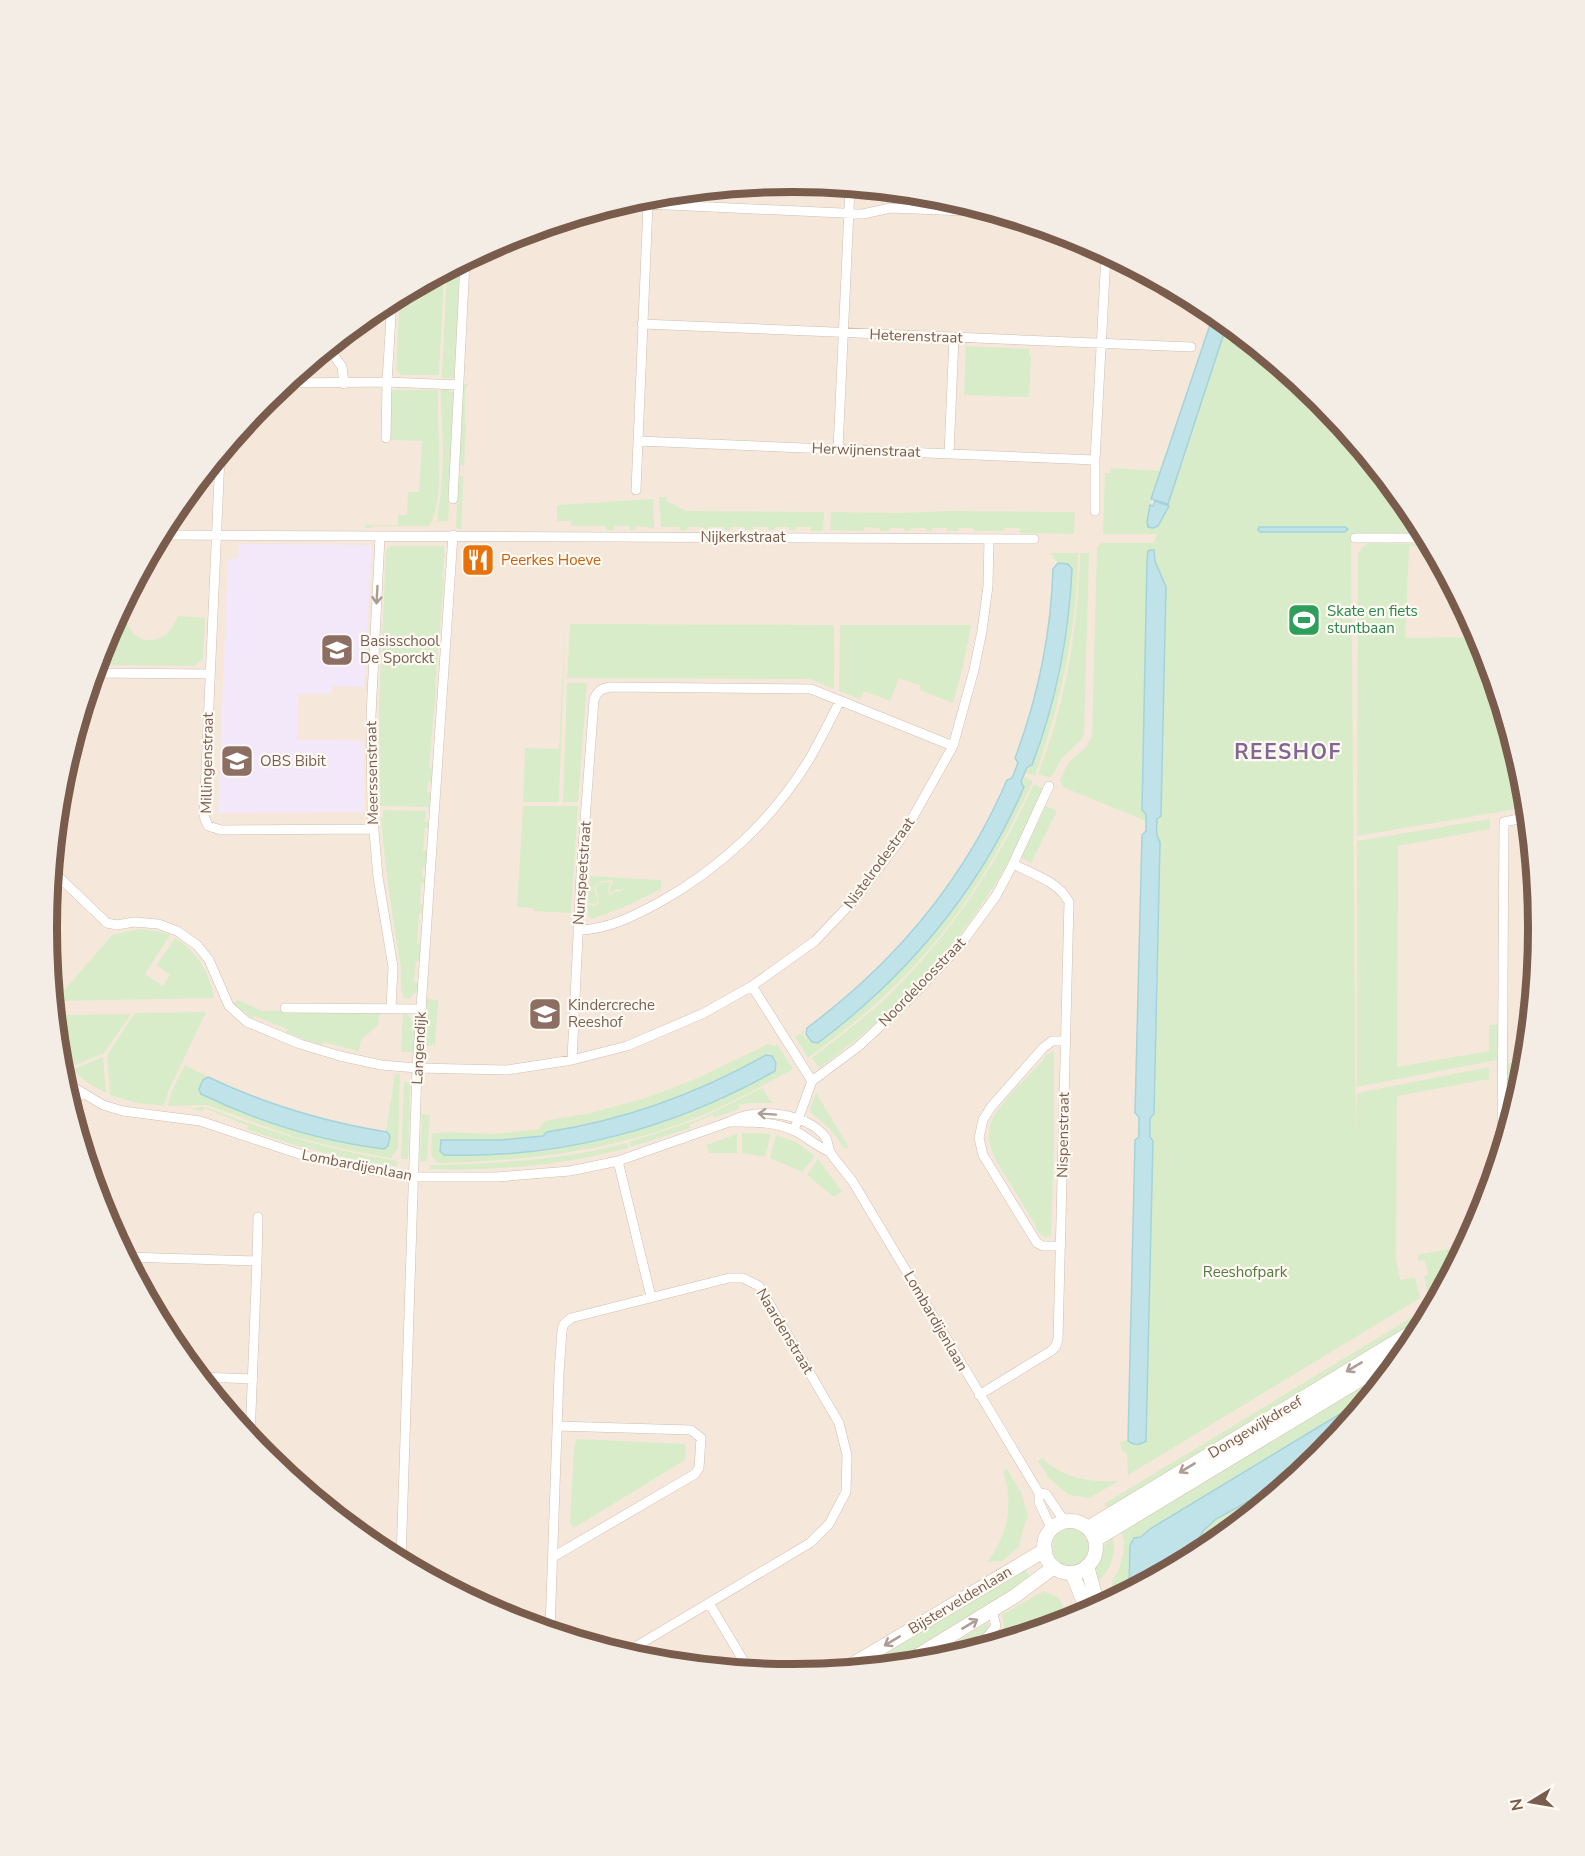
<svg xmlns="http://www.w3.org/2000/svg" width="1585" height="1856" font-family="'Nunito Sans',sans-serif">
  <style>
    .residential { fill: #f5e8da }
    .education { fill: #f3e8fa }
    .green { fill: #d8ecc9; fill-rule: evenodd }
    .water { fill: #bfe3e8; stroke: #a5d3da; stroke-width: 1.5 }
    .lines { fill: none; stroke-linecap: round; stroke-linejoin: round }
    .street-casing { stroke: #d1beb0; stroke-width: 10 }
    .secondary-casing { stroke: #d6c0b0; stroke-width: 15 }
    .street { stroke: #fff; stroke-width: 9 }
    .secondary { stroke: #fff; stroke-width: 14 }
    .oneway { stroke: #af9d94 }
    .labels { text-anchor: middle; stroke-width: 4.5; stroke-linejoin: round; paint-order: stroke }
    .street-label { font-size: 15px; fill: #7a5c4d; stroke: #fffaf3 }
    .food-label { font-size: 15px; fill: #c56008; stroke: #fffaf3; text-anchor: start }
    .leisure-label { font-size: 15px; fill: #27864d; stroke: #fffaf3; text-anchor: start }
    .education-label { font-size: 15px; fill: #785e54; stroke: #fffaf3; text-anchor: start }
    .park-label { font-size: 15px; fill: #537a41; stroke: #fffaf3 }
    .district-label { font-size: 21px; font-weight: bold; letter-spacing: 1.5px; fill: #846695; stroke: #fffaf3 }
    .rim { fill: none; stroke: #7a5c4d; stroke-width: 8 }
  </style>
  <rect width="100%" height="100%" fill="#fdf6ec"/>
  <!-- residential -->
  <path class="residential" d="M49 928a744 744 0 1 1 1488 0a744 744 0 1 1-1488 0Z"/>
  <!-- education -->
  <path class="education" d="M239,544l133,1 -8,142 -32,-1 -1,8h-33l-1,46 67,1v71l-146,1 10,-254h10z"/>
  <!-- green -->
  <path class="green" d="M460,264l-6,114h-12l5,-107z
    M444,273l-5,102h-37l-6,-5 4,-74z
    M1227,324l93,77 93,113 11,20 -73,1 5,602 1,-44 132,-26v12l-92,17 -1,163 4,21 15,-3 5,21 -292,177 -1,-21 -5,-3 -2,-9 9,-2 17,-619 -83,-34 -3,-7 8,-17 18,-16 6,-11 5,-189 5,-4h52l3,-9h-54l2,-61h5l1,-5 49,3 -9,28 -5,-1 5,2 -4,24 1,3 7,1 8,-10zM1148,551l-2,263 -4,-4z
    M966,346l63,3v6h2l-2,42 -65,-2z
    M468,384l-3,6v35h1l-5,105 -5,-2 2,-44 4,-1 -4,-1v-6h5l1,-10 -5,-1 4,-80z
    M441,387l13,6 -6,128 -11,1c3,-24 6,-48 6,-72 0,-21 -3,-42 -2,-63z
    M388,390h50c-2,35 9,109 -9,136h-57l-1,2h-5v-3h32v-10h9l1,-23h11l3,-51 -34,-1z
    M659,497h8v4l19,10 138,1 -1,19h-12v-4h-15l-1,4 -5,-1 -1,-3h-14l-1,3h-6v-3h-15v3h-8v-3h-15v3h-6v-3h-15l-1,3h-5l-1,-3h-15v3h-7l-1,-3h-18z
    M653,499l1,29 -18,-2v4h-6v-4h-15l-1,4h-8v-4h-35v-5h-14v-16z
    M951,511l124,1 -1,22 -54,-1v-5h-15l-1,3h-30v-3h-15l-1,3h-11v-3h-15v3h-6v-3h-15l-1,3h-5l-1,-3h-14l-1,3h-9l-1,-3 -14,-1 -1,4 -34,-1 1,-18 67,1z
    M1369,543l60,1 1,2h-21l-4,92 74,-1 45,146 3,24 -170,29 1,-282 4,-7z
    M391,546h53l1,11h-1l-2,21h2l-9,109h1l-7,81h5l-1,14h-5l-1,10 5,1 -1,14 -51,-1 -1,-100 7,-156z
    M1050,553h28c-1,77 -17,150 -43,223l-10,-4 2,-5 5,-3c24,-63 41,-132 36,-200h-9z
    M1080,553h9l-5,182 -4,6 -18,17 -10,18 -3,2 -11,-4c28,-71 40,-146 42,-221z
    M566,603l-7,199h-36l2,-54 34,1z
    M117,616h8c8,34 42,31 53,0l27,2 -2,41 -9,7 -98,-1 7,-23z
    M570,624l264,1v64l-24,-10 -243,-1z
    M840,625h131l-8,41 -10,37 -33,-13 1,-4 -22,-8 -9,23 -26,-10 -4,8 -21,-8z
    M567,683h20l-9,119h-15z
    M1023,777l10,4c-37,81 -84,156 -150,216 -24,22 -49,42 -75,61l-13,-21 9,-6 -1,4 3,4 1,-4 5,6 6,2c90,-68 160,-153 206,-256l-3,-5z
    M1034,784l11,6c-55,121 -119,200 -226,278l-7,-10c25,-20 52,-39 75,-61 64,-62 110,-133 147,-213z
    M523,806h55l-7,107 -38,-2v-3l-16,-1z
    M1046,806l11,5 -26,52 -10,-6z
    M383,810l48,1 -5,1 -1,10 5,1v5h-5l-2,23h5l-1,16h-4l-1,10h5l-1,6h-5l-1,21 5,1 -1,8h-5l-2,31 5,1 -2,16h-4l-2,21 5,1 -1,10h-4l-5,6 -5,-1c-6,-12 -1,-22 -4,-36 -8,-48 -15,-95 -19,-144l2,-1z
    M1490,819v10l-92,17 -1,221 92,-16v-26l9,-1 -1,36 -140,27v-246z
    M590,876l71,4v9l-39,19 -31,11 -3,-3v-11l7,1 4,-3 -3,-15 2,-5 13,-1 -4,9 4,4 6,-4 4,1 3,-4 -4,2 -4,-1 -5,4 -2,-3 4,-8 -1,-2 -14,2 -4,6 4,14 -3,2 -7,-1z
    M140,929l17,2 13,4 -25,39 18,12 7,-11 -13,-10 18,-27c22,13 33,33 39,57l-1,3 -158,3 57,-66z
    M427,999l11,1 -3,48 -2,-5 -2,3h-7z
    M238,1000l24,11h23v2l95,-3 -2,15 -17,15 -2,11 -36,-9 -1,3 -36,-12 1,-4 -32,-13 -2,3 -19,-15v-2z
    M206,1012l-38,80 -4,14 -27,-3 -27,-8 -3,-40 28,-42z
    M131,1014l-27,39 -36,15 -9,-10 -4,-43z
    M403,1014h5l5,8h3l-2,30h-13z
    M768,1044l7,2 2,-2 16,25c-28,15 -55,31 -85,44 -89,37 -175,48 -271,50l-6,-8 1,-21 14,-2 49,2 44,-5 5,-8 42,-7 60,-16 52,-20zM766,1055l6,2 5,8 -2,6c-105,58 -211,86 -331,84l-4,-4 1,-11h60l42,-4 4,-4c80,-13 148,-38 219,-77z
    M1054,1051v95l-3,90 -6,2 -8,-7 -1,-5c-9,-14 -17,-29 -26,-43 -12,-19 -31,-44 -15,-69 13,-19 31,-35 48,-54l3,-5z
    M103,1057l3,36 -15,-8 -20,-15z
    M1525,1060l-1,14 -18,58 1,-68z
    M185,1065l23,12 -5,3 -4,9 2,5c59,27 119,47 183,55l4,-4 2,-9 -4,-5 9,-57h5l-2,74 -7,10 -43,-8 -53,-13 -88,-32 -39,1 3,-13z
    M404,1082h6l-2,77h-7z
    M762,1088l10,15h-21l-13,2 1,4 -25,9 -1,-3 -24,10 1,3 -59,19 -2,-5 71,-23z
    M816,1093l33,54 -4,2 -15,-20 -19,-16 -1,-4z
    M202,1107l7,1c61,25 122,42 188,53v5c-51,-6 -102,-19 -150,-37l1,-3 -44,-18 -1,3 -12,-2z
    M422,1114l8,1 -3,46h-7z
    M742,1133l29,1 -6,23 -23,-4z
    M737,1134v19h-28l-3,-8z
    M776,1135l20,7 19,14 -13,16 -32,-14z
    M627,1143l2,5 -9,2c-63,16 -126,21 -190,19v-4c67,-1 132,-5 197,-22z
    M818,1159l24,33 -8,5 -27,-22z
    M1464,1246l-19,37 -20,12 2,-4 -3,-15 4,-1 -3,-15 -7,1 -1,-6z
    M1424,1310l3,5 -2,5 -314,191 -7,-7z
    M1395,1364l-27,33 -218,132 -9,8h-5l-6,9 -1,44 -19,10 2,-19 7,-12 4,-14 1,-12 -3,-13z
    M577,1439l107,5 2,2 -1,14 -111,68 -4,-5 4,-77z
    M1042,1458c21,20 49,25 77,23l-30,17 -20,-3 -23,-19 1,-2 -9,-13z
    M1306,1465h3l-102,83 -18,10 14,-27 8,-9 61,-34z
    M1007,1469l13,22h1l7,26 -5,12 -4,18 -17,14 -15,1c21,-26 27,-59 16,-91z
    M1052 1547a19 19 0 1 1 38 0a19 19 0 1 1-38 0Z
    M1112,1536c6,19 -2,34 -15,47l-3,-13c7,-11 8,-26 18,-34z
    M1024,1567l7,12 -27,20 -106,65 -47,4z
    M1043,1591l16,7 11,22 -69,20 -2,-3 5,-11 -2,-11z
    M989,1622l-1,7 -7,8 -3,-2c-19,20 -25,23 -53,26z"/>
  <!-- water -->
  <path class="water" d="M1214,313l13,11 -59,180 -17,-5z
    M1155,501l14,5 -11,20 -5,2 -5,-1 -1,-5 3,-17 3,1z
    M1259,527h86l3,2 -3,3h-85l-2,-2z
    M1150,550h4l1,11 11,26 -5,229 -4,3c0,8 -2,15 3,23l-6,272 -4,4v19l3,4 -7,300c-7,4 -11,5 -18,0l7,-301 4,-3v-20l-4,-4 7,-278 4,-4v-17l-4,-4 5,-249 1,-10z
    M1058,563l10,1 4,5c-3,67 -16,133 -40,196l-5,2 -6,15 3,5c-45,104 -116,188 -206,256l-6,-1 -6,-8 1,-6c87,-65 157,-148 200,-248l5,-2 6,-15 -3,-5c23,-61 36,-125 38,-189z
    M766,1055l6,1 4,7 -1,8c-101,57 -214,88 -331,84l-4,-4 1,-11h60l42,-4 4,-4c78,-12 150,-38 219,-77z
    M208,1077c57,27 117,45 179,55l3,4 -2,10 -4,3c-63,-8 -125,-27 -183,-55l-2,-5 4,-9z
    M1368,1397l-48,59 -11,9 -10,6 -6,2 -21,15 -56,31 -13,12 -14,27 -60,32 1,-44 4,-8 7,-1 9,-8z"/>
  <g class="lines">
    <!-- street casing -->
    <g class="street-casing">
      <path id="street" d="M625,203l238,11 27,-6 100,4
        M696,206l1,-15
        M642,324l549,23
        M329,348l13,19 2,17
        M286,383l101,-1 72,3
        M386,438l1,-56 5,-82
        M638,441l457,19
        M838,449l12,-261
        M949,454l5,-117
        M220,456l-16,360 4,10 13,4 152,-1
        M636,490l12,-286
        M453,499l12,-237
        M1095,511v-51l11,-205 -2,-2
        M161,535l873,4
        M380,537l-9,178 1,94 6,68 15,90 -2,41
        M1355,538h71
        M94,673l116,1
        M52,868l9,11 46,44 10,2 17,-3 24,2 19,7 20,14 12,15 20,46 18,16 53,22 40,12 41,9 36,3 90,2 65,-10 55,-14 77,-33 48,-27 63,-45 40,-42 45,-59 53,-94 21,-76 8,-39 6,-45 1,-47
        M578,930c29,0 56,-14 82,-28 61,-34 114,-84 150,-144 11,-19 20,-38 30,-57
        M752,986l60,95
        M285,1008l137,1
        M572,1060l9,-186 13,-174c3,-9 7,-11 16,-13l201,2 142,57
        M63,1081l40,24 20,6 77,10 105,35 59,13 51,8h81l74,-6 48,-10 111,-39
        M71,1107l10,-14
        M796,1125l16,-44 47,-35 49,-46 50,-52 38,-52 17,-32 36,-78
        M1502,1145l2,-323 24,-5
        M830,1152c-12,-5 -22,-14 -33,-20 -20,-11 -46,-10 -68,-10 26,-15 79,-10 97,16 2,4 2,9 4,14 6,10 16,20 23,30l186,311v9l13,28
        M618,1161l33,136
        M1061,1246h-18l-6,-3 -54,-88 -4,-17 4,-18 8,-13 52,-59 9,-7h13
        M126,1257l131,4 -7,177
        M257,1261l1,-44
        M201,1377l52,2
        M979,1395l72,-44 5,-5 2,-7 11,-437c-10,-20 -36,-28 -56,-38
        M1039,1493l7,1 19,28
        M553,1557l142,-83 4,-6 2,-30 -10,-8 -134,-4
        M401,1561l16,-493 36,-533
        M709,1603l40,67
        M550,1630l9,-257 3,-43 2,-6 7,-6 158,-40h14l16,8 80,137 8,32 -1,37 -17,32 -19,19 -185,110
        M978,1648l18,-22 -4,-16"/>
    </g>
    <!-- secondary casing -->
    <g class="secondary-casing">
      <path id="secondary" d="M1044 1547a26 26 0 1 1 52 0a26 26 0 1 1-52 0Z
        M1088,1528l334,-202
        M1095,1540l309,-187
        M1087,1566l11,40
        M1072,1573l16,39
        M906,1663l109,-67 39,-29
        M845,1669l200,-119"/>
    </g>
    <!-- street -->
    <use href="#street" class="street"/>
    <!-- secondary -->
    <use href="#secondary" class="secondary"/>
  </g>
  <!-- one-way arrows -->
  <defs><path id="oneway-shaft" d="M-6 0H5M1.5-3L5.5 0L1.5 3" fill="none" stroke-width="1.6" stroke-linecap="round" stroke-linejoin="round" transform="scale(1.5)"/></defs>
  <g class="oneway">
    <use href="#oneway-shaft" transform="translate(377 595) rotate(93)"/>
    <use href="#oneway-shaft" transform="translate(767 1114) rotate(-176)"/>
    <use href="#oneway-shaft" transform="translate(1354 1367) rotate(149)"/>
    <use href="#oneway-shaft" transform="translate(1187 1468) rotate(149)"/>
    <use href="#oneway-shaft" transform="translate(970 1624) rotate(-31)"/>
    <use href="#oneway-shaft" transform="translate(892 1641) rotate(149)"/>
  </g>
  <!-- icons -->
  <defs>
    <g id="restaurant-square" transform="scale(1.725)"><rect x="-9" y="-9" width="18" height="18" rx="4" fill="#e8710a" stroke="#fffaf3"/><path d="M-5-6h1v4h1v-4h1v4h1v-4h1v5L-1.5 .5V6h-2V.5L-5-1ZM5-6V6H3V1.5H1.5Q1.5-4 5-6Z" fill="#fff"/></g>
    <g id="stadium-square" transform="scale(1.725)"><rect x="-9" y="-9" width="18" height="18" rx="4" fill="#2e9e5b" stroke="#fffaf3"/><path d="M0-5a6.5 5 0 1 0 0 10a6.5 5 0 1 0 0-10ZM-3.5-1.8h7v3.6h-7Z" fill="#fff"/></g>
    <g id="school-square" transform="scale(1.725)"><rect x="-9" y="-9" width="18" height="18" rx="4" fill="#8d6e63" stroke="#fffaf3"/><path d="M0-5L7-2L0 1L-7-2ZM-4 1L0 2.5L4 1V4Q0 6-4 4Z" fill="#fff"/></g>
  </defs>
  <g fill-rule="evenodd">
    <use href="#restaurant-square" x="478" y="560"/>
    <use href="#stadium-square" x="1304" y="620"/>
    <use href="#school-square" x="337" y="650"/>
    <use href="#school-square" x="237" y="761"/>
    <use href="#school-square" x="545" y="1014"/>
  </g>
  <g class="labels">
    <!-- street labels -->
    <g class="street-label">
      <text transform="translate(916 336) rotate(2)" y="5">Heterenstraat</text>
      <text transform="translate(866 450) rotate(2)" y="5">Herwijnenstraat</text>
      <text x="743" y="542">Nijkerkstraat</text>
      <text transform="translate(207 763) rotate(-89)" y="5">Millingenstraat</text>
      <text transform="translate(372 773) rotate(-91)" y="5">Meerssenstraat</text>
      <text transform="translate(879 863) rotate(-54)" y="5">Nistelrodestraat</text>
      <text transform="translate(582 873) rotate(-86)" y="5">Nunspeetstraat</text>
      <text transform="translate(922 982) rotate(-46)" y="5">Noordeloosstraat</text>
      <text transform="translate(419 1048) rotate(-87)" y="5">Langendijk</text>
      <text transform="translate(1063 1135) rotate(-89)" y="5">Nispenstraat</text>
      <text transform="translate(357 1165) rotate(11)" y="5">Lombardijenlaan</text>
      <text transform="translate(936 1321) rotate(60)" y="5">Lombardijenlaan</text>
      <text transform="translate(785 1331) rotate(59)" y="5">Naardenstraat</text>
      <text transform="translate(1255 1427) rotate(-31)" y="5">Dongewijkdreef</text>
      <text transform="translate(960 1600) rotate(-31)" y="5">Bijsterveldenlaan</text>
    </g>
    <!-- food labels -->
    <g class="food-label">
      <text x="501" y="565">Peerkes Hoeve</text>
    </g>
    <!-- leisure labels -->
    <g class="leisure-label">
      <text x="1327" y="616">Skate en fiets<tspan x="1327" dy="17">stuntbaan</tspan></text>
    </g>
    <!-- education labels -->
    <g class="education-label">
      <text x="360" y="646">Basisschool<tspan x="360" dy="17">De Sporckt</tspan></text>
      <text x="260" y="766">OBS Bibit</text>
      <text x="568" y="1010">Kindercreche<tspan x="568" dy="17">Reeshof</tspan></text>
    </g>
    <!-- park labels -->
    <g class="park-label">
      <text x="1245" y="1277">Reeshofpark</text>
    </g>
    <!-- district labels -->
    <g class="district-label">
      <text x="1288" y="759">REESHOF</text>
    </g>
  </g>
  <!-- crop -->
  <path d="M0 0H1585V1856H0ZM792 192H793A735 735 0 0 1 1528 927V929A735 735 0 0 1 793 1664H792A735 735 0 0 1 57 929V927A735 735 0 0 1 792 192Z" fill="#f4ede6" fill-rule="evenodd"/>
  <path class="rim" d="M792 192H793A735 735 0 0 1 1528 927V929A735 735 0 0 1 793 1664H792A735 735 0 0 1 57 929V927A735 735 0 0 1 792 192Z"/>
  <!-- north arrow -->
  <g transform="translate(1531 1802) rotate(259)" stroke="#fffaf3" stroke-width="4.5" paint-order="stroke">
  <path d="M0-4.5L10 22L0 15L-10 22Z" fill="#7a5c4d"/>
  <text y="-9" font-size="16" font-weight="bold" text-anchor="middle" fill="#7a5c4d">N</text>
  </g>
</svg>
